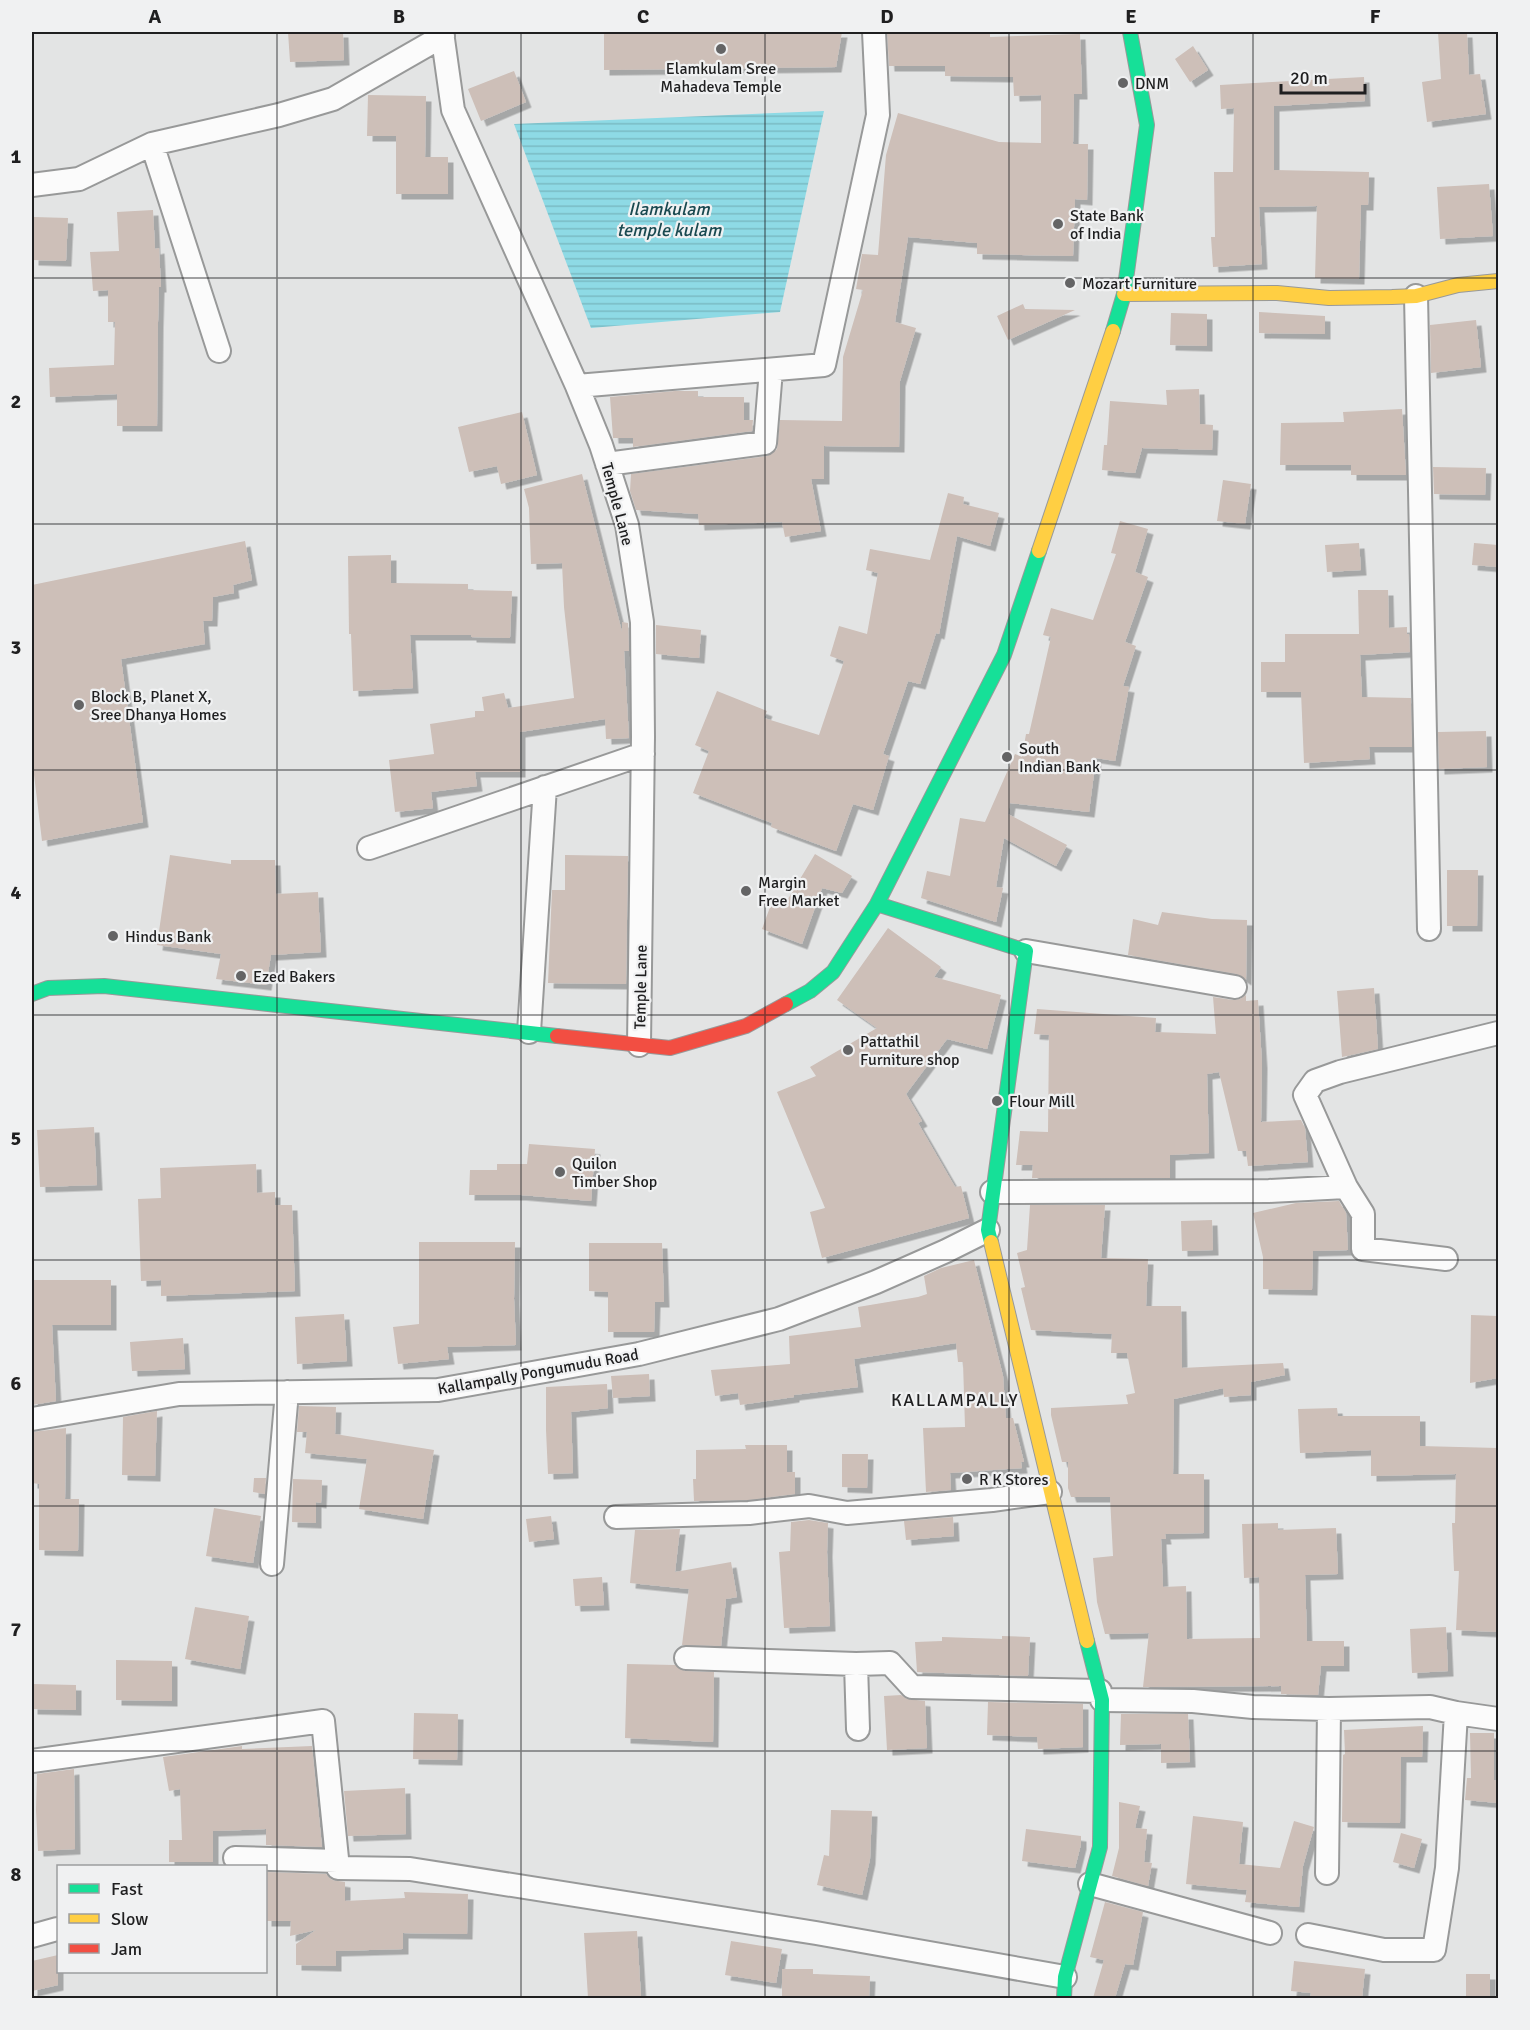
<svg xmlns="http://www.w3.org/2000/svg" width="1530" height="2030" font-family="Signika,sans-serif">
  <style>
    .water { fill: url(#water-rules) }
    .building { fill: #cdbfb8; filter: url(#shadow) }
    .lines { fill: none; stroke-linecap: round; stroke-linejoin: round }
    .street-casing { stroke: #989999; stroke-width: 26 }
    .fast-casing { stroke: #989999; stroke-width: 16 }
    .slow-casing { stroke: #989999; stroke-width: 16 }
    .jam-casing { stroke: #989999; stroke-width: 16 }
    .street { stroke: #fbfbfb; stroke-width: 22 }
    .fast { stroke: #16e098; stroke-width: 14 }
    .slow { stroke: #ffcf43; stroke-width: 14 }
    .jam { stroke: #f24e42; stroke-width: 14 }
    .grid { fill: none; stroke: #1f1f20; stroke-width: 1.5; stroke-opacity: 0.55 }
    .poi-dot { fill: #646465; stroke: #f0f1f2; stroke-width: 2 }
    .labels { text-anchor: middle; stroke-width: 4.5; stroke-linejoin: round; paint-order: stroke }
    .poi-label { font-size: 16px; fill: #1f1f20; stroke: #f0f1f2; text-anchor: start }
    .street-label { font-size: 16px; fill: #1f1f20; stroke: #f0f1f2 }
    .water-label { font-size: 18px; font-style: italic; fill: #194950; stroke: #f0f1f2 }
    .neighbourhood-label { font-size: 18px; letter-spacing: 1.5px; fill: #1f1f20; stroke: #f0f1f2 }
    .neatline { fill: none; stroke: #1f1f20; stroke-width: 2 }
    .grid-label { font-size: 20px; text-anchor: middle; font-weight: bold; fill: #1f1f20 }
  </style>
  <defs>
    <pattern id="water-rules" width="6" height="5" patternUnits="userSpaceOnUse" patternTransform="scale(1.5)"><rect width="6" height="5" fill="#8edae5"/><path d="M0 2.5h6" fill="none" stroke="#7abbc4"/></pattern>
    <filter id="shadow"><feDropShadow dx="5.5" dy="5.5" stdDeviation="0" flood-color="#0004"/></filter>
  </defs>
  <rect width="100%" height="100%" fill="#e3e4e4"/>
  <!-- water -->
  <path class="water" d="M824,111l-44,201 -189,16 -77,-204z"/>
  <!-- building -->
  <path class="building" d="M288,32h55l1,28 -54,2z
    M604,32h238l-6,35 -232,3z
    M887,32h103v5l90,-3 2,60h-8l-1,50h15l-1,56 -12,-1 -2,57 -96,-2v-11l-69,-6 -13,85 21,6 -16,53 -1,66 -75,-1v33h-13l10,52 -36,6 -3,-15 -83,3 -1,-11 -62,-4 -6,-19 1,-17 136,-18 10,-7 3,-29 62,1 1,-64 20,-67 -7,-1 6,-35 16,1 8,-100 12,-42 101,29 42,1v-48l-27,1 -1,-19 -68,-1v-10h-56z
    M1438,32h29l2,43 11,-1 6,40 -59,8 -5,-40 19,-3z
    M1193,46l15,24 -18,12 -15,-23z
    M514,71l12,31 -45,19 -13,-32z
    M1364,77l1,24 -91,5v64l95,2 -1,33h-7l-2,74 -44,-1 2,-72 -58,1 3,57 -49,3 -2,-30h4l-1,-65h19l1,-64 -13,1 -1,-24z
    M368,95l58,1 -1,61h23v37h-52v-58h-29z
    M1489,184l4,52 -53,3 -3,-52z
    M153,210l2,39 4,-1 2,39h-2l-1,35 -1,104h-40v-32l-67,3 -1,-29 65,-3 1,-43h-7v-32l-15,1 -3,-39 29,-1 -2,-39z
    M34,217l34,1 -2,43 -33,-1z
    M1023,304l2,5 50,1 -67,30 -11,-24z
    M1259,312l66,4v18l-66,-1z
    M1171,313l36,1v32l-37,-1z
    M1476,320l5,47 -50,6 -1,-48z
    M1199,389l1,35 13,1 -1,25 -70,-2 -7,25 -33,-3 2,-25h3l3,-44 57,4 -1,-15z
    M675,391h23v6h46v23h9l-1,11 -119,16v-9h-20l-3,-41z
    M1402,409l4,66h-55v-10h-71l1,-42 63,-1 -1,-10z
    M522,412l15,63 -36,9 -4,-18 -28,6 -11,-45z
    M1433,467l53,1 -1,27 -51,-1z
    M582,474l40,158v-10l6,1 1,28h-5l5,87 -23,1 -1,-20 -85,13v40h-45l2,14 -46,6 2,16 -38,4 -6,-52 45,-6 -4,-30 45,-7v-6h9l-2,-14 22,-4 4,15 66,-10 -10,-91 -2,-44 -31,1 -2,-56 -5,-19z
    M1223,480l28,4 -6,40 -28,-3z
    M948,493l16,4 -1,7 36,9 -9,33 -33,-10 -18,98 -3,-1 -16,51 -12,-3 -25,73 6,2 -16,54 -20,-6 -17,47 -65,-24 1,-4 -79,-30 16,-42 -14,-6 22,-54 50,20 -3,7 55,17 25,-74 -14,-5 9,-30 28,8 11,-61 -12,-3 4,-21 60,11z
    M1120,521l28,8 -13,43 13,5 -23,65 11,4 -13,40 6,1 -14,74 -19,-3 -7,54 -79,-9 -2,11 59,31 -11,21 -52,-28 -8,49 7,1 -7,34 -75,-24 6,-27 23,5 10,-58 25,4 30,-68 7,3 4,-23h3l22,-97 -8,-2 8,-27 42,12 23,-66 -5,-1z
    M245,541l7,39 -19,5 1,8 -21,4 -1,24h-9l2,23 -84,15 22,163 -101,19 -10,-83v-173z
    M1359,543l2,27 -34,2 -2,-27z
    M1474,543l24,2v22l-26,-2z
    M391,555v28l77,1v6l44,1 -2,47 -39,-1v-2h-61l3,53 -60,3 -2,-57h-2l-1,-78z
    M1358,590h30l1,38 18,-1v7h2l1,18 -50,3 2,42 49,1 1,49h-43l1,12 -66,4 -3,-71h-40v-30h24v-28h74z
    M656,625l45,5 -2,28 -43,-4z
    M1486,731l1,36 -48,2 -1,-37z
    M815,854l37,22 -10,17 -20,-5 -20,56 -40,-15 11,-30 12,5z
    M170,855l61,9v-4h44l1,34 42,-2 3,60 -50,3 -5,30 -50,-6 5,-25 -64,-9z
    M565,855l63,1 -2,128 -78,-1 4,-93h13z
    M1447,870h31l-1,56h-30z
    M1162,912l50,7 35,1 -1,60 -9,-6 -109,-19 5,-36 25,6z
    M888,928l53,39 -7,10 67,18 -14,54 -40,-10 -41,55 16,27 -4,2 37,64 6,-1 8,32 -147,40 -12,-46 15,-4 -48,-116 39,-16 -6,-9 67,-39 -40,-28z
    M1374,988l4,61 -36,8 -5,-66z
    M1246,995v6l12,-1 4,63 -1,59 40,-2 4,8 3,34 -60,4 -2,-15h-8l-19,-79 -12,2 2,79 -39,2v23h-138l1,-13h-17l4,-34 28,1 1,-97 -15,-1 3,-25 119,9 -1,14 61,2 -3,-37 20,3 7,-1z
    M94,1127l3,58 -57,2 -3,-57z
    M529,1144l66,5 -4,52 -70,-6h-52l1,-25h27v-6h30z
    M256,1164l1,29 18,-1v13h17l3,86 -134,5v-16l-20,1 -3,-82 23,-1 -1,-30z
    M1339,1201l7,12 2,37 -35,1 -1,39 -49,-1v-32l-10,-44 43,-10z
    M1030,1205h75l-4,53 47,1 -2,47h35l1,62 101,-5 2,12 -34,7v13l-27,2 -1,-9 -49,11 -1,75h31v59l-39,1 1,5h-5l2,48 23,-1 1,53 73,-1 -1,-61 -15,1 -2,-54 36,-1v7l58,-2 2,46 -33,1 2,66h37v25h-23l-3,29 -37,-1v-8l-138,1 6,-54 -44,1 -8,-32 -4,-44 20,-2 -3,-59h-39l-3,-9v-26h-6l-11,-47v-7l77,-4 -2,-9 9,-2 -8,-40h-16l1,-19 -81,-4 -10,-42 4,-1 -8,-34 10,-3z
    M1212,1220l1,30 -31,1 -1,-30z
    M419,1242h96l-1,57 2,46 -69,2 2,12 -51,5 -5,-37 26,-3z
    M589,1243h73l2,59h-9l-1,30h-46v-40l-19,-1z
    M974,1260l29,116 3,42h7l11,44h-3l1,6 -72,5 1,17 -25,2 -3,-64 42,-1 -2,-65h-5l-2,-19 -102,16 4,28 -64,8v2l-54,8 -2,-12 -23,3 -4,-26 79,-6 -1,-28 72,-9 -3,-20 60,-10 9,-3 -3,-18 17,-8z
    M32,1280h79v45h-59l4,76 -24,4z
    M344,1314l3,47 -50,3 -2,-47z
    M1471,1315l27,1v62l-28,5z
    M183,1338l2,31 -53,2 -2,-29z
    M649,1374l1,22 -37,2 -2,-22z
    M607,1384l1,24 -37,4 2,61 -25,1 -2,-44v-43z
    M299,1406l37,1 -1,27 99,16 -11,69 -64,-10 8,-50 -62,-6 2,-21h-10z
    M1337,1408l1,8h82v30l78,2 -1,184 -41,-2 3,-59h-5l-2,-48h3l1,-49 -85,2v-26l-71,3 -2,-44z
    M157,1411l-2,65 -33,-1 1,-58z
    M66,1428l-1,71h14l-1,52 -39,-1v-66l-7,-1v-51z
    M745,1445h42v27h8v22l-47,6 -54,1 -1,-22h3v-29l50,-1z
    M842,1454h26l-1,34 -25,-1z
    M254,1478h12l-1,16 -12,-2z
    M293,1479l29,1 -1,23 -5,-1v21l-24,-1z
    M214,1508l47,8 -8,47 -47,-7z
    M551,1516l3,23 -25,3 -3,-23z
    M953,1517l1,19 -48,4 -2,-19z
    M809,1520l19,3 -1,29 3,74 -46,2 -5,-76 11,-1 1,-29z
    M680,1529l-5,43 56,-10 6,35 -11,2 -5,47 -39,-1 7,-56 -59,-6 5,-53z
    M602,1577l2,28 -29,1 -2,-27z
    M195,1607l54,9 -9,53 -55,-10z
    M1446,1627l2,44 -36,2 -2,-44z
    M1002,1636l28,1 -2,39 -111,-4 -2,-30 27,-1v-4l60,2z
    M116,1660l56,1v40l-56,-1z
    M627,1664l48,1 10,6 29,1 -1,70 -88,-4z
    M32,1684l44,1v25l-44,-1z
    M901,1695l6,4 18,2 2,47 -40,2 -3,-54z
    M988,1702l95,2v43l-45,2 -1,-12 -50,-2z
    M414,1713l44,1 -1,46 -44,-1z
    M1121,1714h67l2,48 -29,1v-19l-41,1z
    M1423,1726l-1,31h-21l-1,66 -58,-1 1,-67 2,-1 -1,-24z
    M1470,1733h24v47l4,1v22l-33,-3 2,-22h4z
    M242,1746v3l70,-3 10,101 -56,-2v-16l-53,2v31h-44v-22h13l-2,-51 -11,2 -6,-34z
    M74,1769l1,80 -37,2 -2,-41 1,-36z
    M405,1788l1,46 -58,2 -4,-45z
    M1119,1802l21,4 -5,22 12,1 -3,33 8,1 -4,23 -36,-10 7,-28z
    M831,1810l41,1 -2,48 -8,36 -45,-10 7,-30 5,1z
    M1193,1816l50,6 -4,42 41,4 14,-47 20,6 -11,39 -4,41 -54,-5 2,-12 -61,-6z
    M1026,1829l55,7v8l-6,24 -53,-7z
    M1401,1833l21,6 -8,29 -21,-6z
    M266,1872l60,2 6,6 13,2v19l60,-3 -1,-6 64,2 -1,40 -64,-1v16l-67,2v15l-40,-1v-21l20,-14 -26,6 1,-15h-25z
    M1105,1902l38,10 -10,53 -8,-1 -10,34h-22l11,-38 -14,-3z
    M637,1931l4,67h-53l-4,-65z
    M731,1941l51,8 -6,34 -51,-8z
    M58,1955v30l-26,6v-30z
    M1294,1961l71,8 -3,29h-52l1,-5 -20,-2z
    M782,1969h31v5l57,2 -1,22h-87z
    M1466,1974h24v24h-24z"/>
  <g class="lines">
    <!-- street casing -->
    <g class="street-casing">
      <path id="street" d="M442,32l11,78 124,276 24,59 26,80 15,97 1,115 -4,308
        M152,144l67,207
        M32,185l47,-6 73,-35 127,-29 54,-16 110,-63
        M1416,296l13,633
        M577,386l247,-21 54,-250 -4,-83
        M607,464l158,-21 6,-73
        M369,848l274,-94
        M1026,951l209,36
        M529,1032l16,-245
        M992,1192l277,-1 77,-4
        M1446,1259l-83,-10v-35l-17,-27 -41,-92 10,-14 25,-9 158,-39
        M32,1419l147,-25 259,-4 201,-36 140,-35 97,-37 70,-31 42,-21
        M616,1517l133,-4 60,-7 38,7 145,-13 58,-8
        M272,1564l15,-172
        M686,1658l170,6 34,-1 22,24 188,4
        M856,1664l2,65
        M1102,1700l91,1 60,6 76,2 101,-2 26,6 42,6
        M32,1761l291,-40 15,147 72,1 406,64 249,44
        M235,1858l102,3
        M1327,1873l2,-164
        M1090,1884l180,49
        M1308,1935l76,15h50l13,-82 9,-155
        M32,1936l25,-7"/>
    </g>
    <!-- fast casing -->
    <g class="fast-casing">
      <path id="fast" d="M1113,331l11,-37 23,-169 -17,-93
        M877,904l149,47 -38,279 3,12
        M32,994l16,-6 56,-2 453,50
        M786,1004l24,-13 23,-19 44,-68 127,-249 35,-104
        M1064,1998l1,-21 35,-130 2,-147 -15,-59"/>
    </g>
    <!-- slow casing -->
    <g class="slow-casing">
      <path id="slow" d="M1124,294l153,-1 52,5 63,-1 24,-1 42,-11 40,-4
        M1039,551l74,-220
        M991,1242l96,399"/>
    </g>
    <!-- jam casing -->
    <g class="jam-casing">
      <path id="jam" d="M557,1036l113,12 76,-22 40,-22"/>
    </g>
    <!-- street -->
    <use href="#street" class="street"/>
    <!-- fast -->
    <use href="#fast" class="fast"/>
    <!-- slow -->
    <use href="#slow" class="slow"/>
    <!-- jam -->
    <use href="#jam" class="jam"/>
  </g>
  <!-- grid -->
  <path class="grid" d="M277,32v1966M521,32v1966M765,32v1966M1009,32v1966M1253,32v1966M32,278h1466M32,524h1466M32,770h1466M32,1015h1466M32,1260h1466M32,1506h1466M32,1751h1466"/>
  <!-- markers -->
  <g class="poi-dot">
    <circle cx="721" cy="49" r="6"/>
    <circle cx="1123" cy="83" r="6"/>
    <circle cx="1058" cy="224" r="6"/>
    <circle cx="1070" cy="283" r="6"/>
    <circle cx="79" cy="705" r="6"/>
    <circle cx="1007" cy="757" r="6"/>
    <circle cx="746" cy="891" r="6"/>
    <circle cx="113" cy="936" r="6"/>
    <circle cx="241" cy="976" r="6"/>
    <circle cx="848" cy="1050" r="6"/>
    <circle cx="997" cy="1101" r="6"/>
    <circle cx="560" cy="1172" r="6"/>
    <circle cx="967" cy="1479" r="6"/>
  </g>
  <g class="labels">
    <!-- poi labels -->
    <g class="poi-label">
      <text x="721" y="74" text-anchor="middle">Elamkulam Sree<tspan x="721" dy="18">Mahadeva Temple</tspan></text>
      <text x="1135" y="89">DNM</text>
      <text x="1070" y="221">State Bank<tspan x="1070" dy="18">of India</tspan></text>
      <text x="1082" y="289">Mozart Furniture</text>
      <text x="91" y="702">Block B, Planet X,<tspan x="91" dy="18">Sree Dhanya Homes</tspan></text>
      <text x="1019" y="754">South<tspan x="1019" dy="18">Indian Bank</tspan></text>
      <text x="758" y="888">Margin<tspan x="758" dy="18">Free Market</tspan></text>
      <text x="125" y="942">Hindus Bank</text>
      <text x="253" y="982">Ezed Bakers</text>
      <text x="860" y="1047">Pattathil<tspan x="860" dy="18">Furniture shop</tspan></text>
      <text x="1009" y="1107">Flour Mill</text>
      <text x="572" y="1169">Quilon<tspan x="572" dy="18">Timber Shop</tspan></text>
      <text x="979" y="1485">R K Stores</text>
    </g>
    <!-- street labels -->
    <g class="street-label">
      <text transform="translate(618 504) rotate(75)" y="6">Temple Lane</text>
      <text transform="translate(640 987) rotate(-89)" y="6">Temple Lane</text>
      <text transform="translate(538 1371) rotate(-10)" y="6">Kallampally Pongumudu Road</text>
    </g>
    <!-- water labels -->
    <g class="water-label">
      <text x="669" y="215">Ilamkulam<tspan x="669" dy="21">temple kulam</tspan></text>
    </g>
    <!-- neighbourhood labels -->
    <g class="neighbourhood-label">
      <text x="955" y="1406">KALLAMPALLY</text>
    </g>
  </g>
  <!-- border -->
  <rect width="1530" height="2030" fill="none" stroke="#f0f1f2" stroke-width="66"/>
  <!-- legend -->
  <rect x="57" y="1865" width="210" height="108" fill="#f0f1f2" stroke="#9c9d9e" stroke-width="1.5"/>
  <rect x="69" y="1884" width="30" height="9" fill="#16e098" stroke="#9c9d9e" stroke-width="1.5"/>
  <text x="111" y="1895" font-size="18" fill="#1f1f20">Fast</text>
  <rect x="69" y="1914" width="30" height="9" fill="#ffcf43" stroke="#9c9d9e" stroke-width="1.5"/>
  <text x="111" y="1925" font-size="18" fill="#1f1f20">Slow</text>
  <rect x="69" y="1944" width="30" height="9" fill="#f24e42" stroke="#9c9d9e" stroke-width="1.5"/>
  <text x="111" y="1955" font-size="18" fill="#1f1f20">Jam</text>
  <!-- scale -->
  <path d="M1281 84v9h84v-9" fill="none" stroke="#1f1f20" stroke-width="3"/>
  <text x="1290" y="84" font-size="18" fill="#1f1f20" stroke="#f0f1f2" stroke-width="4.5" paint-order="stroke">20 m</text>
  <rect x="33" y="33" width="1464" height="1964" class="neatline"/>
  <g class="grid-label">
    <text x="155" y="23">A</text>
    <text x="399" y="23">B</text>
    <text x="643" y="23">C</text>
    <text x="887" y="23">D</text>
    <text x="1131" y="23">E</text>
    <text x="1375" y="23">F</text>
    <text x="16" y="163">1</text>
    <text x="16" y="408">2</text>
    <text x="16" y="654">3</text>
    <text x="16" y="899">4</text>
    <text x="16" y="1145">5</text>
    <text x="16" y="1390">6</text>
    <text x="16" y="1636">7</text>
    <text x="16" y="1881">8</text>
  </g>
</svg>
